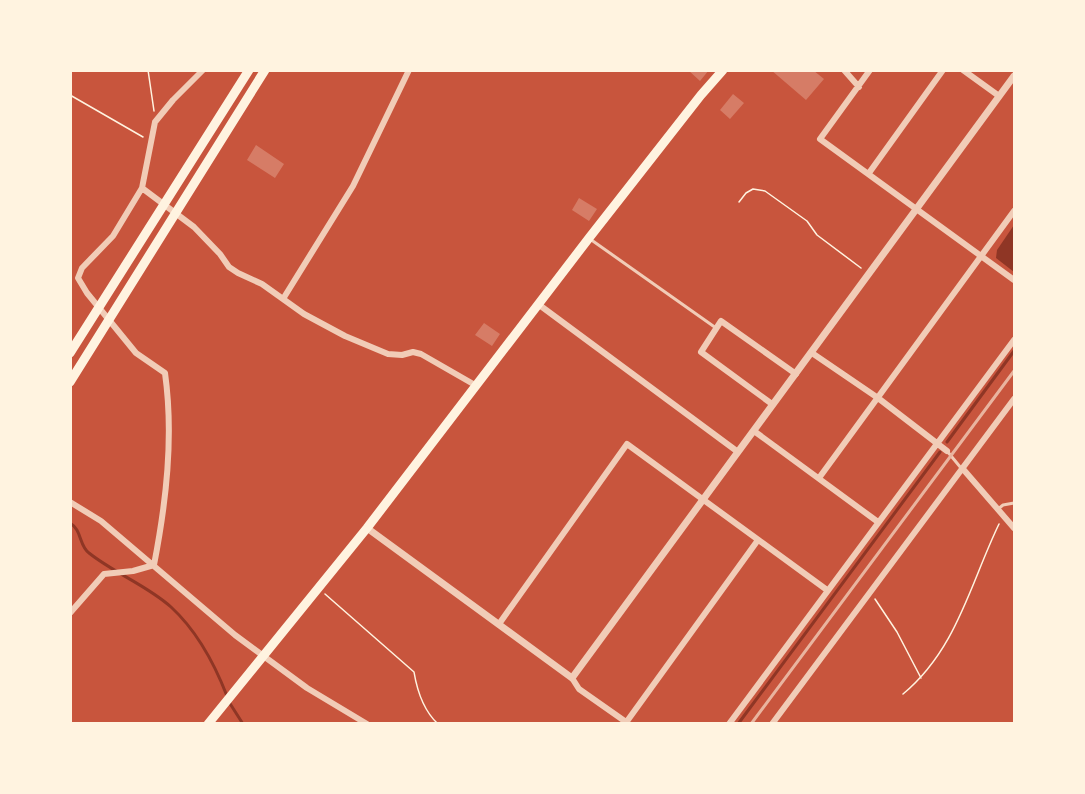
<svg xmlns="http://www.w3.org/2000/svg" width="1085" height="794" font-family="'Exo 2',sans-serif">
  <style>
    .water { fill: #8f3625 }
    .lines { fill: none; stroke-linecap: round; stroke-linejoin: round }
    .stream { stroke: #8f3625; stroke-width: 3 }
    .building { fill: #d67c66 }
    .path { stroke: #fff3e0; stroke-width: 1.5 }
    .service { stroke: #f1ccb7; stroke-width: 3 }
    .minor { stroke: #f1ccb7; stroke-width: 6 }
    .tertiary { stroke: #f1ccb7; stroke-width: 7 }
    .primary { stroke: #fff3e0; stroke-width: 9 }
    .rail { stroke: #e9b49f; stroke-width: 3 }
  </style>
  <rect width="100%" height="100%" fill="#c8553d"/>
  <!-- water -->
  <path class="water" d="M1014,225v47l-18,-14 1,-8z"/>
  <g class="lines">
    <!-- stream -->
    <path class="stream" d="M947,442l67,-91
      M70,523c12,7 9,23 19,30 25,20 59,33 82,54 25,23 44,58 56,89
      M229,702l14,22
      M738,724l202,-272"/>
  </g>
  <!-- building -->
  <path class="building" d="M688,70h21l-9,11z
    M771,70h42l11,9 -18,21z
    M733,94l11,9 -14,16 -10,-9z
    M256,145l28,19 -9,14 -28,-18z
    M579,198l18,11 -8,12 -17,-11z
    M484,323l16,11 -8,12 -17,-11z"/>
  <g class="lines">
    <!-- path -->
    <path class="path" d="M148,70l6,41
      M70,95l73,42
      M739,202l7,-9 7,-4 12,2 42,30 10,14 44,33
      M325,594l89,78c3,18 10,39 24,52
      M875,599l22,33 24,46
      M903,694c54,-45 67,-110 96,-170"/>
    <!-- service -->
    <path class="service" d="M590,239l126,89
      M947,451l14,17
      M997,510l6,-5 11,-2"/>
    <!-- minor -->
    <path class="minor" d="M844,70l15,17
      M870,70l-50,69 194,141
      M963,70l36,26
      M869,173l74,-103
      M142,188l52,39 26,27 9,13 9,6 24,11 42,30 41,22 43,18 14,1 11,-3 8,2 54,31
      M283,299l70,-113 56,-116
      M538,304l200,148
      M812,353l66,45 69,53
      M772,404l-71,-52 20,-31 75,53
      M754,431l124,91
      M963,469l51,59
      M819,478l195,-267
      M70,502l31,19 134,114 72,53 60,36
      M154,565c12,-62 20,-128 11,-192l-29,-20 -49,-60 -9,-15 4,-10 31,-32 29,-48 13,-66 18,-22 30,-30
      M70,613l34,-39 29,-3 21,-6
      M499,624l128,-180 200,146
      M572,678l7,11 47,33
      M625,724l133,-184
      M729,724l285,-384
      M772,724l242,-325"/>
    <!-- tertiary -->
    <path class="tertiary" d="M367,528l205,150 442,-602"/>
    <!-- primary -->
    <path class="primary" d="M70,353l179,-283
      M70,382l195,-312
      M208,724l159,-196 222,-290 112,-143 22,-25"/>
    <!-- rail -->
    <path class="rail" d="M751,724l263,-353"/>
  </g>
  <!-- border -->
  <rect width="1085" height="794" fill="none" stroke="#fff3e0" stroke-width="144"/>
</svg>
